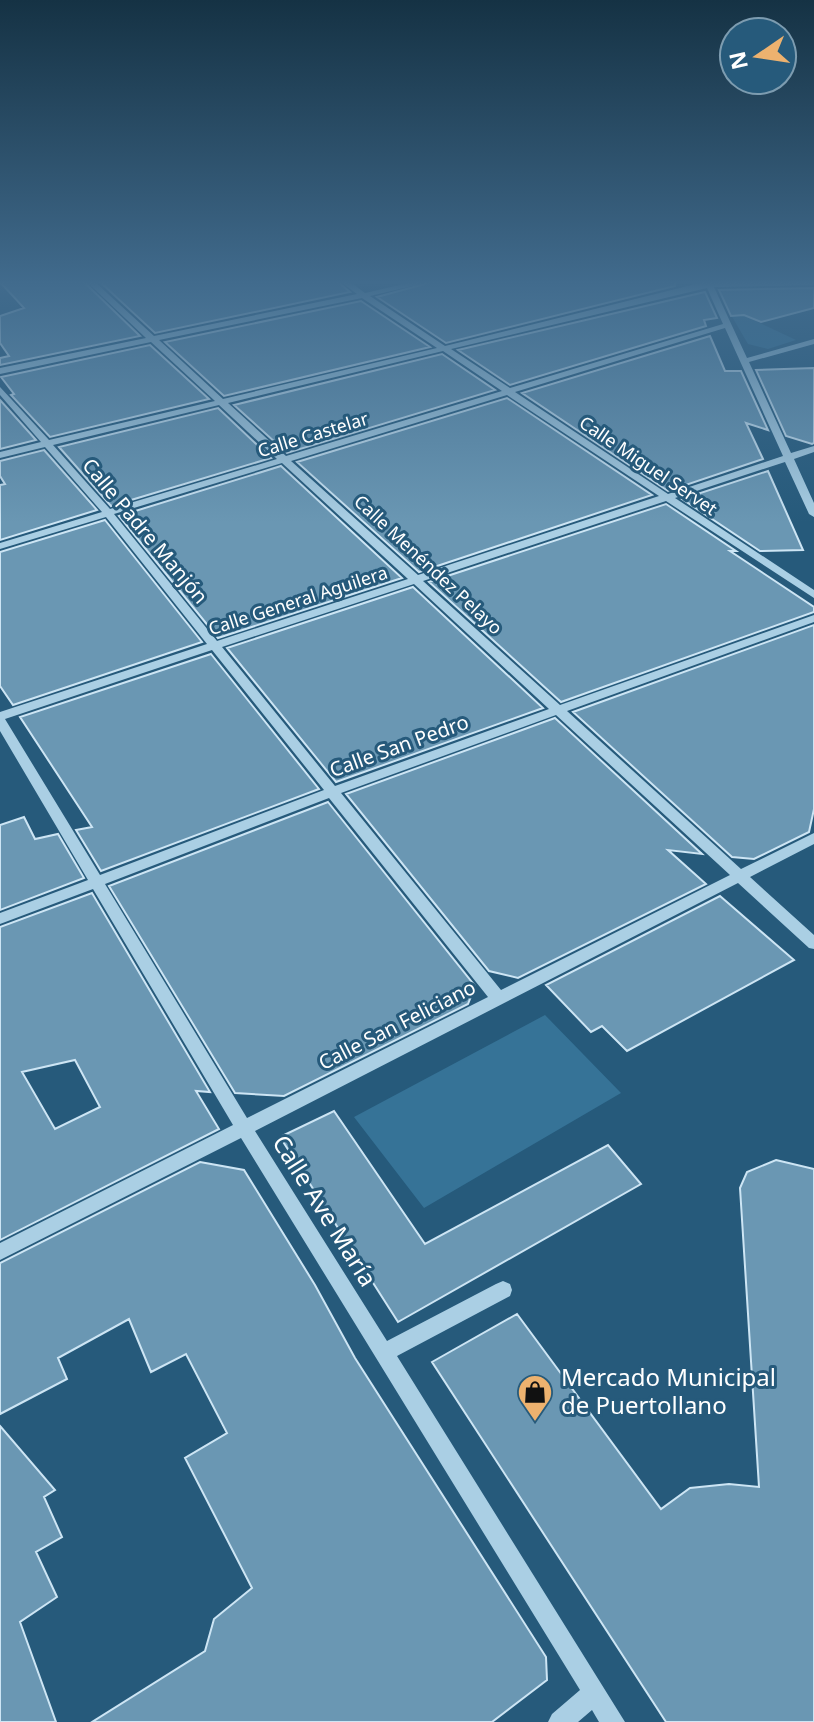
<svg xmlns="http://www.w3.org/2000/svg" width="814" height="1722" font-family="'Noto Sans',sans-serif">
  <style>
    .green { fill: #367397 }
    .building { fill: #6a97b3; stroke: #cde5f4; stroke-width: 2; fill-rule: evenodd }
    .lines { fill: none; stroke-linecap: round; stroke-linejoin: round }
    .minor { fill: #aacfe4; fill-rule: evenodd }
    .labels { text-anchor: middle; stroke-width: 6; stroke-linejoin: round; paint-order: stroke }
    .far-street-label { font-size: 18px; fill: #fff; stroke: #265a7b }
    .street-label { font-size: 20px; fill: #fff; stroke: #265a7b }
    .near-street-label { font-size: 24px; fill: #fff; stroke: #265a7b }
    .near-poi-label { font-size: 24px; fill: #fff; stroke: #265a7b; text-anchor: start }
  </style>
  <rect width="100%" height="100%" fill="#265a7b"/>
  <!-- green -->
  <path class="green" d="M731,315h12l53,25 -28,9 -20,-5z
    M545,1015l76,78 -197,115 -70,-91z"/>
  <!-- building -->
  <path class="building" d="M0,282h84l56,54 -140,29v-7l9,-2 -9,-13v-27l24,-8z
    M100,282h238l12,10 -195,41z
    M432,282h243v4l-229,57 -69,-46z
    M814,288v20l-53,14 -17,-7 -13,1 -12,-26z
    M705,292l12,26 -13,2 2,6 -196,59 -52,-35z
    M361,301l69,46 -206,49 -59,-54z
    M710,336l15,35h16l27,59 -22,-7 17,36 -95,32 -146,-98z
    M150,345l59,54 -159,38 -39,-42 3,-1 -13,-17z
    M442,354l53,36 -208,63 -53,-48z
    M814,368v75l-2,1 -26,-8 -30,-66z
    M507,398l145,97 -233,77 -122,-110z
    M0,400l36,40 -36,9z
    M218,408l53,50 -160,48 -52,-59z
    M44,450l53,60 -97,30v-55l5,-1 -5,-8v-15z
    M281,466l121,112 -184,60 -99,-122z
    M768,471l35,79 -43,1 -78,-52z
    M666,504l70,47h-6l84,56v5l-253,90 -132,-120z
    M105,520l97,122 -189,63 -13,-19v-134z
    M413,587l130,121 -207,74 -109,-134z
    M814,625v184l-5,23 -55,27 -22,-2 -159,-145z
    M211,654l108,135 -218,82 -25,-41 16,-3 -72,-110z
    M555,718l147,136 -34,-4 38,34 -188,94 -29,-7 -143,-177z
    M328,802l147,184 -7,18 -184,92 -49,-3 -126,-207z
    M24,817l11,22 23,-5 26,44 -84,32v-85z
    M92,893l118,199 -14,-1 23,38 -219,111v-313zM75,1060l25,47 -45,22 -33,-57z
    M720,896l74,64 -167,91 -25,-25 -11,6 -45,-47z
    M334,1111l91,133 183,-99 33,39 -243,138 -118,-185z
    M776,1160l38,9v553h-148l-234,-360 85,-48 144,195 29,-21 39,-4 30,3 -19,-299 7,-16z
    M200,1162l44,8 71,115 40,73 191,299 1,23 -55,42h-400l113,-71 9,-32 38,-31 -67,-130 42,-25 -41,-79 -35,18 -22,-53 -71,39 9,21 -67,35v-151z
    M0,1426l55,64 -11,7 18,40 -26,15 21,45 -37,25 36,100h-56z"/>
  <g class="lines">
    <!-- minor -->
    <path class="minor" d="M87,282h8l59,54 203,-42 -16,-12h9l15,11 48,-11h16l-59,14 75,50 259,-64h110v3l-100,2 33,71 67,-19v5l-65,18 42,91 23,-7v6l-20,7 20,44v14l-5,-3 -24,-52 -110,36 139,92v8l-148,-97 -243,80 137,124 254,-90v7l-247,89 174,158 73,-36v11l-64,33 64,58v14l-5,-1 -71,-65 -483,248 132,210 109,-57 7,-3 7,3 2,6 -2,6 -113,60 228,366h-26l-7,-12 -14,12h-30l4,-8 28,-24 -339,-552 -241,122v-17l233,-118 -140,-236 -93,35v-11l88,-33 -88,-149v-19l207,-68 -101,-127 -106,32v-6l102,-31 -57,-65 -45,11v-6l41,-10 -41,-47v-8l49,53 166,-39 -64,-59 -151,32v-6l146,-30zM707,288l16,36 -213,64 -59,-39zM362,298l75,50 -214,51 -64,-59zM725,328l58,128 -115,38 -153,-102zM443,351l59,40 -216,65 -58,-53zM507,395l152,101 -241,79 -127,-114zM219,405l58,54 -167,50 -57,-64zM282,463l126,116 -191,62 -103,-127zM414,584l135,125 -214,77 -113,-139zM212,650l112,140 -224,85 -95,-156zM556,715l174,160 -229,115 -160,-197zM329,798l159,199 -241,121 -142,-234z"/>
  </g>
  <!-- sky -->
  <linearGradient id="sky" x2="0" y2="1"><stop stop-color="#153244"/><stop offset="0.54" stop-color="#416b8d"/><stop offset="1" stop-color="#416b8d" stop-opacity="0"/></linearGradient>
  <rect width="814" height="523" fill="url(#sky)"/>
  <!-- icons -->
  <defs>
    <g id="shop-pin" transform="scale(1.8)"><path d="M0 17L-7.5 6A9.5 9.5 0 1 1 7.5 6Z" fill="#edb26f" stroke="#265a7b"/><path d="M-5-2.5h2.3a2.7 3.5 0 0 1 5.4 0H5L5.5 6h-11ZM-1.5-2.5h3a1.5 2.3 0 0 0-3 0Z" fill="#111"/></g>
  </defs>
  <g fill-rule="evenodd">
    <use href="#shop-pin" x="535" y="1392"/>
  </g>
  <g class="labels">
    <!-- far-street labels -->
    <g class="far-street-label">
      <text transform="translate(313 435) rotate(-17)" y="6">Calle Castelar</text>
      <text transform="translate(648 466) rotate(34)" y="6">Calle Miguel Servet</text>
      <text transform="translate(428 565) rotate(43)" y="6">Calle Menéndez Pelayo</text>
      <text transform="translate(298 601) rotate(-18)" y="6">Calle General Aguilera</text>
    </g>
    <!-- street labels -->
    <g class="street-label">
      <text transform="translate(145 531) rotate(50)" y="7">Calle Padre Manjón</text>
      <text transform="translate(399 746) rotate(-20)" y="7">Calle San Pedro</text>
      <text transform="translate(397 1025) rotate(-27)" y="7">Calle San Feliciano</text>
    </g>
    <!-- near-street labels -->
    <g class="near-street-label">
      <text transform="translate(324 1211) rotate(58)" y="8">Calle Ave María</text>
    </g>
    <!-- near-poi labels -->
    <g class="near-poi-label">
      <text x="561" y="1386">Mercado Municipal<tspan x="561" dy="28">de Puertollano</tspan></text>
    </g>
  </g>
  <!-- north arrow -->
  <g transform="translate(758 56) rotate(257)"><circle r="38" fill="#265a7b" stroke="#7d9cb0" stroke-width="2"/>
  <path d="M0-6L14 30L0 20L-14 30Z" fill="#edb26f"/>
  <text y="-12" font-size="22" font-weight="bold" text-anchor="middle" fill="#ffffff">N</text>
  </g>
</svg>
